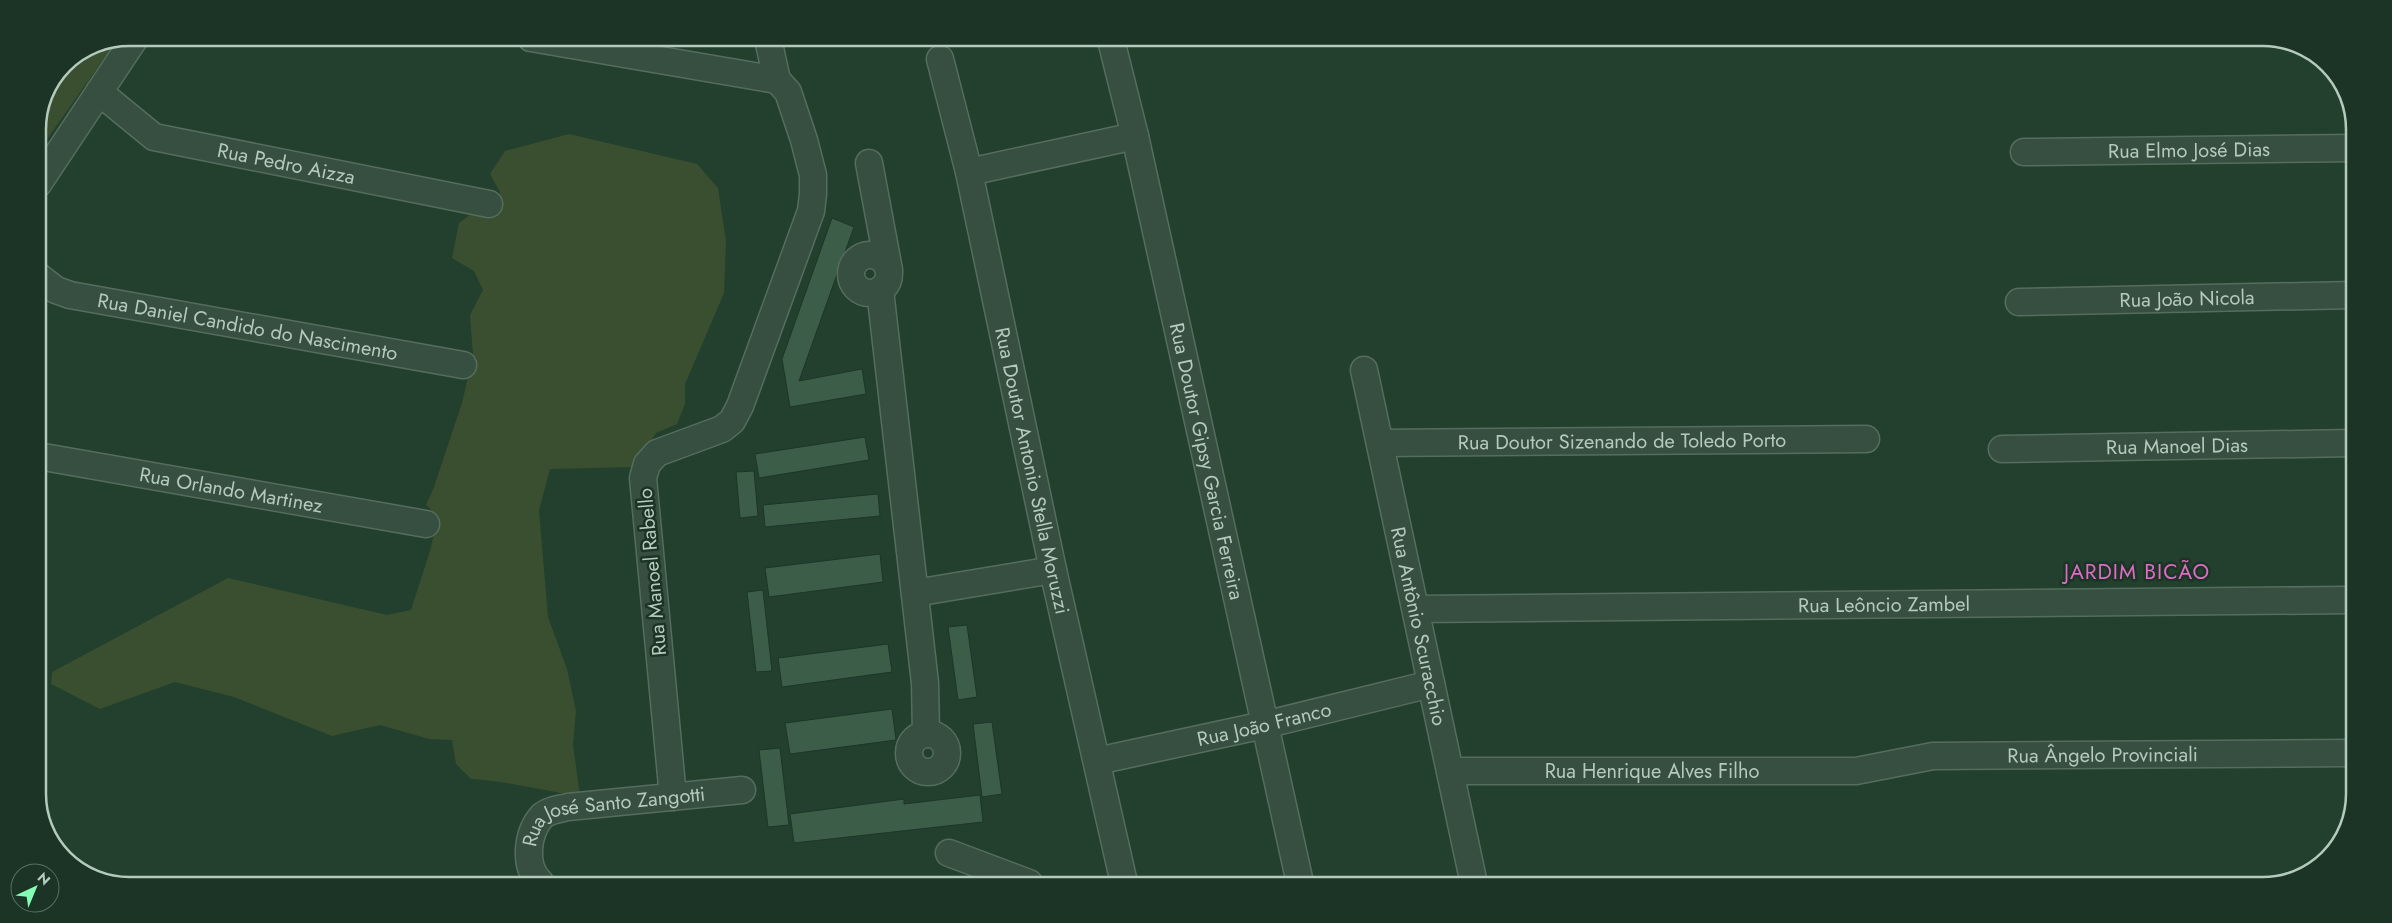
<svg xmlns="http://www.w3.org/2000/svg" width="2392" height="923" font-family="Jost,sans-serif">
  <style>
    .green { fill: #3a4f2f }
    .building { fill: #3c5d48; stroke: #1e3627 }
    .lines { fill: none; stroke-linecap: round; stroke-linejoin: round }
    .minor-casing { stroke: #556d5e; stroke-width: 29 }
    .minor { stroke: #374f40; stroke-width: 26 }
    .labels { text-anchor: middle; stroke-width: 5; stroke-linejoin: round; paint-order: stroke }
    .street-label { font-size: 20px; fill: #b3cabc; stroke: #1c3425 }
    .neighbourhood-label { font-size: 21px; letter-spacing: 1px; fill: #e06cc6; stroke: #1c3425 }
    .rim { fill: none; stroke: #b3cabc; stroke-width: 2.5 }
  </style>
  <rect width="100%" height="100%" fill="#22402d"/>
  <!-- green -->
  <path class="green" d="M117,40l-79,112v-28l27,-60 29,-20z
    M569,134l128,30 21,24 8,53 -2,52 -39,91v20l-8,20 -21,9 -21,34 -85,2 -11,41 9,107 19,52 9,42 -3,34 7,51c-37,-5 -72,-15 -109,-17l-15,-15 -4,-24 -23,-1 -49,-14 -48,11 -98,-39 -59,-15 -75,27 -49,-25 1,-12 176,-94 159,37 24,-5 19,-59 8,-35 -12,-11 8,-18 28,-84 11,-48 -3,-40 13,-25 -9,-19 -22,-13 7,-35 16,-12 25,2v-21l-10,-18 15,-23z"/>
  <!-- building -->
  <path class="building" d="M832,218l22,9 -55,154 63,-12 4,25 -76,13 -8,-48z
    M865,437l4,23 -110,18 -4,-24z
    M754,471l4,45 -18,2 -4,-46z
    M878,494l2,22 -115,11 -2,-22z
    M880,554l3,28 -114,15 -4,-29z
    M763,590l9,81 -16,1 -9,-80z
    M967,625l10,72 -19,3 -10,-73z
    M888,644l4,28 -110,15 -4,-29z
    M892,709l4,31 -106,14 -5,-31z
    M992,722l10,72 -20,3 -9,-73z
    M780,748l9,77 -21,2 -9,-77z
    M980,795l3,27 -189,21 -4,-29 114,-15v5z"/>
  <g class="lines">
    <!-- minor casing -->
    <g class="minor-casing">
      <g id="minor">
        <path d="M531,38l246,42"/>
        <path id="s1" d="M1111,40l24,96 165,747"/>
        <path id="s2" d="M940,59l29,113 84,398 71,313"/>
        <path id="s3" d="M99,92l55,45 335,67"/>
        <path id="s4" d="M2024,152l330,-4"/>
        <path d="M869,163l20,107"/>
        <path d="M969,172l166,-36"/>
        <path d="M38,184l97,-146"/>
        <circle cx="870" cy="274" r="19"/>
        <path id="s5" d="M38,276l18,14 14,5 393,70"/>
        <path d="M880,290l45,393 1,51"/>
        <path id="s6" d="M2019,302l334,-7"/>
        <path id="s7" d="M1364,370l110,514"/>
        <path id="s8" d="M1380,443l486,-4"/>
        <path id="s9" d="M2002,449l350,-6"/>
        <path id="s10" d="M38,456l388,68"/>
        <path d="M915,593l138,-23"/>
        <path id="s11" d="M1416,609l935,-9"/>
        <circle cx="928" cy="753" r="19"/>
        <path id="s12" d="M1097,761l167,-36 167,-41"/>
        <path id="s13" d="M1450,771h406l77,-15 417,-3"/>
        <path d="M673,797l-30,-319 4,-14 10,-11 65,-24 10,-8 8,-15 71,-195 2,-17v-19l-9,-35 -16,-48 -11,-12 -9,-41"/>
        <path d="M949,853l80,30"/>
        <path id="s14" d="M540,882c-17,-16 -13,-49 2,-66 7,-6 18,-7 26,-9l174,-17"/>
      </g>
    </g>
    <!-- minor -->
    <use href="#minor" class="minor"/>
  </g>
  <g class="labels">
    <!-- street labels -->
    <g class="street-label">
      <text dy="7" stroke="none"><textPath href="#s4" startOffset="165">Rua Elmo José Dias</textPath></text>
      <text dy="7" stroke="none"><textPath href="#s3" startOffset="206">Rua Pedro Aizza</textPath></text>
      <text dy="7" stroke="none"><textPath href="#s6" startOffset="168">Rua João Nicola</textPath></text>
      <text dy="7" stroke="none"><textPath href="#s5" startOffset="218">Rua Daniel Candido do Nascimento</textPath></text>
      <text dy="7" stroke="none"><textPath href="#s8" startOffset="242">Rua Doutor Sizenando de Toledo Porto</textPath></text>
      <text dy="7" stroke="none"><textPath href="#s9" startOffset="175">Rua Manoel Dias</textPath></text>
      <text dy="7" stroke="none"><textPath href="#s1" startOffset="432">Rua Doutor Gipsy Garcia Ferreira</textPath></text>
      <text dy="7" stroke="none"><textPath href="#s2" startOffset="422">Rua Doutor Antonio Stella Moruzzi</textPath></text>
      <text dy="7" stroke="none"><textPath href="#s10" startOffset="196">Rua Orlando Martinez</textPath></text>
      <text transform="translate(652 572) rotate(-95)" y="7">Rua Manoel Rabello</text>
      <text dy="7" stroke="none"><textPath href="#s11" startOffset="468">Rua Leôncio Zambel</textPath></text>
      <text dy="7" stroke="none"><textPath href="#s7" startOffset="262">Rua Antônio Scuracchio</textPath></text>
      <text dy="7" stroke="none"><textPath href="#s12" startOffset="171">Rua João Franco</textPath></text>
      <text dy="7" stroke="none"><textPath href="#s13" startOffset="654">Rua Ângelo Provinciali</textPath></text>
      <text dy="7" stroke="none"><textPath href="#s13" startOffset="202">Rua Henrique Alves Filho</textPath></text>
      <text dy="7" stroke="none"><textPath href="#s14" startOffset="138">Rua José Santo Zangotti</textPath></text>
    </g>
    <!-- neighbourhood labels -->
    <g class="neighbourhood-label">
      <text x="2137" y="579">JARDIM BICÃO</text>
    </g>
  </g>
  <!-- crop -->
  <path d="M0 0H2392V923H0ZM129 46H2263A83 83 0 0 1 2346 129V794A83 83 0 0 1 2263 877H129A83 83 0 0 1 46 794V129A83 83 0 0 1 129 46Z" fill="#1c3425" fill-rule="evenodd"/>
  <path class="rim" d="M129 46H2263A83 83 0 0 1 2346 129V794A83 83 0 0 1 2263 877H129A83 83 0 0 1 46 794V129A83 83 0 0 1 129 46Z"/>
  <!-- north arrow -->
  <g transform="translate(35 888) rotate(44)"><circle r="24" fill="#1c3425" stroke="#587061"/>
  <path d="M0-4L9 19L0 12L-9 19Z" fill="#83ffb5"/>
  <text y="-8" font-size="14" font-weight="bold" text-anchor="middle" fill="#b3cabc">N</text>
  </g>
</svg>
